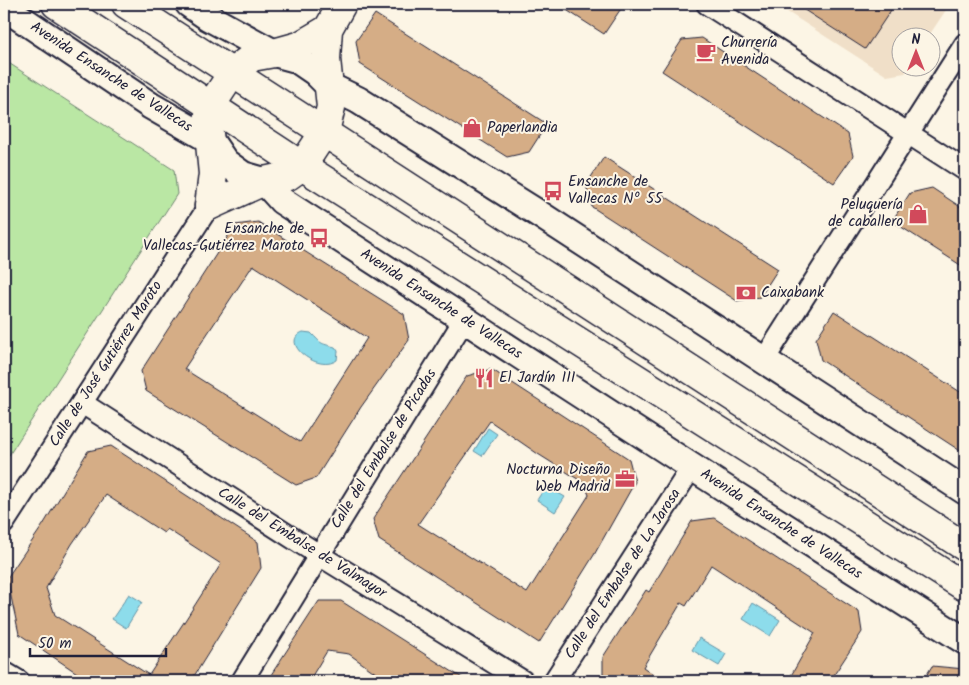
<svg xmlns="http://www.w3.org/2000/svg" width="969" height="685" font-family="Kalam,sans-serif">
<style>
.built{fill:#f0dfc8}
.green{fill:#bae7a4;stroke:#6e8470}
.water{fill:#8ddceb;stroke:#6292a5}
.building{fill:#d5ad86;stroke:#22223b;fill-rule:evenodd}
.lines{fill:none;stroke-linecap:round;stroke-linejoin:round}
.minor-casing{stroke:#22223b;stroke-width:24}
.tertiary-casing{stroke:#22223b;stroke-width:30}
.secondary-casing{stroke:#22223b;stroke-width:31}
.primary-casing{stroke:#22223b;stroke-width:31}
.minor{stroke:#fcf5e5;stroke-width:20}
.tertiary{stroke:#fcf5e5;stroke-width:26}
.secondary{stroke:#fcf5e5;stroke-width:28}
.primary{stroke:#fcf5e5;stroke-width:28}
.labels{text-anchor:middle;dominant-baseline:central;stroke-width:4;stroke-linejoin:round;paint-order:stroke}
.poi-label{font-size:15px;fill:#22223b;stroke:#fcf5e5;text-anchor:start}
.street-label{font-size:15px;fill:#22223b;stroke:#fcf5e5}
</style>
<rect width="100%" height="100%" fill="#fcf5e5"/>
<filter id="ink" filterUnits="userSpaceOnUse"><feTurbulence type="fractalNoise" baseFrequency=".02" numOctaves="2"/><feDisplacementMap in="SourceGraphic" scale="10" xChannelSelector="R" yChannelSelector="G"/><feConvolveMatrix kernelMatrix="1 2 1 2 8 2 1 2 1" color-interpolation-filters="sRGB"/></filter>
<g filter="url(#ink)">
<polygon class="built" points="775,4 950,4 928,37 902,38 902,68 909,68 905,73 887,76"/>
<polygon class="green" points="4,60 174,170 177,194 4,463"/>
<g class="water">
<path d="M303,332L311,333C322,344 319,343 335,347L338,351L337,360C318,374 278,342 303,332Z"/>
<polygon points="488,428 497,434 482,456 474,451"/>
<polygon points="546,486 565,497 555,512 537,500"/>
<polygon points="129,594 142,602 126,628 112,619"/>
<polygon points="753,603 780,620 770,636 743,619"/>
<polygon points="699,638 726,654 719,666 692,650"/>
</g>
<g class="building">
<polygon points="557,4 624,4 604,34"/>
<polygon points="795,4 895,4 865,49"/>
<polygon points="375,14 547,124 529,152 507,157 360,64 356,41"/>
<polygon points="702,38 848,134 853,156 834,183 662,71 682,40"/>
<polygon points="604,157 778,269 760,297 737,301 592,207 586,185"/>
<polygon points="932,188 965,210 965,268 892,221 910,193"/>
<path d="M258,222L404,314L409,340L361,407L316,478L296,485L146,391L141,371L235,225ZM253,265L367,338L300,442L184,369Z"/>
<polygon points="834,311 965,395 965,454 821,360 816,339"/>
<path d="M491,369L629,459L635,482L594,555L539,643L379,540L373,519L467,376ZM490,421L538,454L584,483L589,495L527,593L418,524Z"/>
<path d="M111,446L258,542L261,568L191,681H89L19,634L7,578L43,525L88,451ZM106,495L164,533L167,529L221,564L186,619L149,675L55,615L46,588L72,544Z"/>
<polygon points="714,518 859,612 862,632 830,681 788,681 815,633 711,565 686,606 681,603 643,667 663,681 603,681 603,657 646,590 649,592 692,521"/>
<polygon points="319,601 341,601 467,681 387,681 349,654 327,651 309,681 267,681"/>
<polygon points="932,666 965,669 965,681 923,681"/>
</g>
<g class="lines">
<defs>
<g id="minor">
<polyline points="707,4 965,170"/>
<polyline points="764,360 965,44"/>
<polyline points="82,403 319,555 523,681"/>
<polyline points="4,523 209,206"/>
<polyline points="4,672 19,681"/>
<polyline points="242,681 464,320"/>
<polyline points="554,681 692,467"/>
</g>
<g id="tertiary">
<polyline points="189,4 208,17 274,53 296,59 315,72 329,86 358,100 536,212 965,491"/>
<polyline points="4,7 151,106 210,140 225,162 243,175 264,181 282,201 729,491 965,641"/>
</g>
<g id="secondary">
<polyline points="209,206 264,181 288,176 302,166 325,131 331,107 326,59 328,29 342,4"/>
<polyline points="209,206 213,174 208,123 210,107 233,72 252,57 274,53 299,46 328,29"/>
</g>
<g id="primary">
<polyline points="56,4 302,166 965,587"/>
<polyline points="126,4 965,547"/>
</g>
</defs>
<use href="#minor" class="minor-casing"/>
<use href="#tertiary" class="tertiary-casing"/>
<use href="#secondary" class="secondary-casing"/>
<use href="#primary" class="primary-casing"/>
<use href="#minor" class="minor"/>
<use href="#tertiary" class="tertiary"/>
<use href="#secondary" class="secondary"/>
<use href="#primary" class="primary"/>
</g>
</g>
<defs>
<symbol id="cafe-bare" viewBox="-9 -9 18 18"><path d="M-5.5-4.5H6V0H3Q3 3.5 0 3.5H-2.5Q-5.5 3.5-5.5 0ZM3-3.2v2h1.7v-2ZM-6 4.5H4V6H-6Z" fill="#d1495b" stroke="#fcf5e5" stroke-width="2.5" paint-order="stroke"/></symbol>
<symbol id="shop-bare" viewBox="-9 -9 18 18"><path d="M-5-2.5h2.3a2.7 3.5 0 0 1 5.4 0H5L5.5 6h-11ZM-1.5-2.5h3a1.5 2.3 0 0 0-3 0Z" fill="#d1495b" stroke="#fcf5e5" stroke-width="2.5" paint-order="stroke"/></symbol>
<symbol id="bus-bare" viewBox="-9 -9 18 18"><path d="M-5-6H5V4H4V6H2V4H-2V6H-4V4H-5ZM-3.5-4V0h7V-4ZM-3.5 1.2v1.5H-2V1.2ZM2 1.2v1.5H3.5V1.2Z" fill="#d1495b" stroke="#fcf5e5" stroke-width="2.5" paint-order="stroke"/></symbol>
<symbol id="bank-bare" viewBox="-9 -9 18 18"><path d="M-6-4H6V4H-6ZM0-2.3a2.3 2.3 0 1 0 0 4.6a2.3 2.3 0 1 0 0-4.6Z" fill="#d1495b" stroke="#fcf5e5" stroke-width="2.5" paint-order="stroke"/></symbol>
<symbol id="restaurant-bare" viewBox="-9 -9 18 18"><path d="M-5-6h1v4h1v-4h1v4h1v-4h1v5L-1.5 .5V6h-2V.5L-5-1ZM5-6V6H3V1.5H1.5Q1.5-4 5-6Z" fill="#d1495b" stroke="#fcf5e5" stroke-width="2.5" paint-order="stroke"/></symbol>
<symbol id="office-bare" viewBox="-9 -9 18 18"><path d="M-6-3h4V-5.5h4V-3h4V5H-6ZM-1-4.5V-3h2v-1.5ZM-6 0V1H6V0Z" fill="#d1495b" stroke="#fcf5e5" stroke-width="2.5" paint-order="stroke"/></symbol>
</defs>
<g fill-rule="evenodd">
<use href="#cafe-bare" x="692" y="38" width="28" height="28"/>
<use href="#shop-bare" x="458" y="114" width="28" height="28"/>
<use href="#bus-bare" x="539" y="177" width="28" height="28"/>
<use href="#shop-bare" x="904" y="200" width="28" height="28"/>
<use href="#bus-bare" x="305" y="224" width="28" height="28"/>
<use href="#bank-bare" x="732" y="279" width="28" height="28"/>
<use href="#restaurant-bare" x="470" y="364" width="28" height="28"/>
<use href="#office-bare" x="611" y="465" width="28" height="28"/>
</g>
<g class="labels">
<g class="poi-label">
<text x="721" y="43">Churrería<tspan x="721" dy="17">Avenida</tspan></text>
<text x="487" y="128">Paperlandia</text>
<text x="568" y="182">Ensanche de<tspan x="568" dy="17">Vallecas Nº 55</tspan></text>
<text x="903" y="205" text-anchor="end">Peluquería<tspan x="903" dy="17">de caballero</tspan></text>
<text x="304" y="229" text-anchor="end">Ensanche de<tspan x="304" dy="17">Vallecas-Gutiérrez Maroto</tspan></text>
<text x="761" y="293">Caixabank</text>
<text x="499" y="378">El Jardín III</text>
<text x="610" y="470" text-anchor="end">Nocturna Diseño<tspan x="610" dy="17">Web Madrid</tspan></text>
</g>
<g class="street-label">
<text transform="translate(111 77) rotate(33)">Avenida Ensanche de Vallecas</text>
<text transform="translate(441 304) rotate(33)">Avenida Ensanche de Vallecas</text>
<text transform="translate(106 364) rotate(-57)">Calle de José Gutiérrez Maroto</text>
<text transform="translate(384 449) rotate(-58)">Calle del Embalse de Picadas</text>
<text transform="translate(781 524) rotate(33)">Avenida Ensanche de Vallecas</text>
<text transform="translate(302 543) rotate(32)">Calle del Embalse de Valmayor</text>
<text transform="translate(623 574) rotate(-57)">Calle del Embalse de La Jarosa</text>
</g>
</g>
<rect width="969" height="685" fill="none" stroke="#fcf5e5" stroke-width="20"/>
<rect x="10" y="10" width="949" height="665" fill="none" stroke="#22223b" stroke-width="2" filter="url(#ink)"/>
<g transform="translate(916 52)"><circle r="24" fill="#fcf5e5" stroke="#a5a1a1"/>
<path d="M0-4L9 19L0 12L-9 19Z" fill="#d1495b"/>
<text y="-8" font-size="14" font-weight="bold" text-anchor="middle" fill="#22223b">N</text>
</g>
<path d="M30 648v8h136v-8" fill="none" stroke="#22223b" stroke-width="2.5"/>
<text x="38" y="648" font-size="15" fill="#22223b" stroke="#fcf5e5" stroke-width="4" paint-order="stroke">50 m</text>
</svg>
